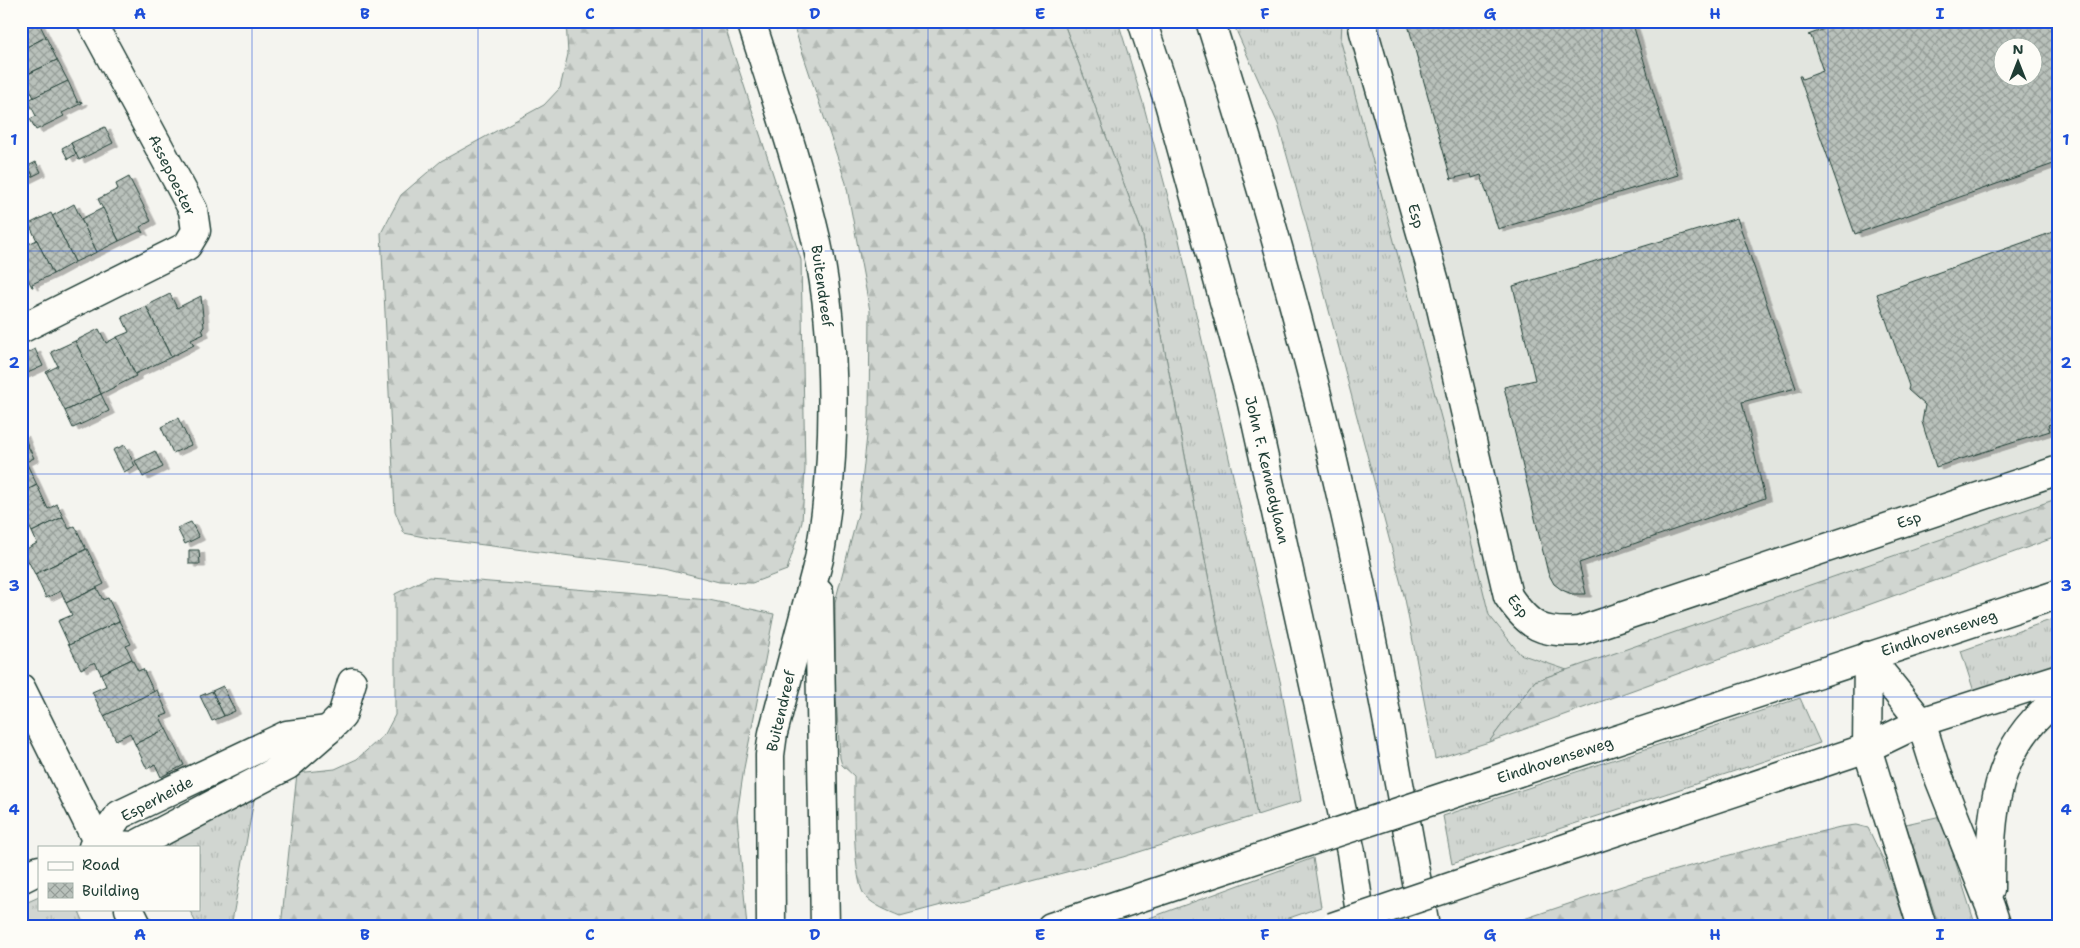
<svg xmlns="http://www.w3.org/2000/svg" width="2080" height="948" font-family="'Shantell Sans',sans-serif">
<style>
.built{fill:#e2e5df;fill-rule:evenodd}
.grass{fill:url(#grass-tufts);stroke:#788a82}
.forest{fill:url(#forest-firs);stroke:#788a82}
.building{fill:url(#building-cross-hatch);stroke:#1f3d34;fill-rule:evenodd;filter:url(#shadow)}
.lines{fill:none;stroke-linecap:round;stroke-linejoin:round}
.minor-casing{stroke:#1f3d34;stroke-width:31}
.tertiary-casing{stroke:#1f3d34;stroke-width:31}
.secondary-casing{stroke:#1f3d34;stroke-width:31}
.primary-casing{stroke:#1f3d34;stroke-width:31}
.trunk-casing{stroke:#1f3d34;stroke-width:31}
.minor{stroke:#fdfcf7;stroke-width:28}
.tertiary{stroke:#fdfcf7;stroke-width:28}
.secondary{stroke:#fdfcf7;stroke-width:28}
.primary{stroke:#fdfcf7;stroke-width:28}
.trunk{stroke:#fdfcf7;stroke-width:28}
.secondary-bridge-casing{stroke:#1f3d34;stroke-width:31;stroke-linecap:butt}
.secondary-bridge{stroke:#fdfcf7;stroke-width:28}
.grid{fill:none;stroke:#1d4ed8;stroke-width:1;stroke-opacity:0.55}
.labels{text-anchor:middle;dominant-baseline:central;stroke-width:5;stroke-linejoin:round;paint-order:stroke}
.street-label{font-size:15px;fill:#1f3d34;stroke:#fdfcf7}
.neatline{fill:none;stroke:#1d4ed8;stroke-width:2}
.grid-label{font-size:16px;text-anchor:middle;font-weight:bold;fill:#1d4ed8}
</style>
<defs>
<pattern id="grass-tufts" width="24" height="20" patternUnits="userSpaceOnUse" patternTransform="scale(1.25)"><rect width="24" height="20" fill="#d1d6d1"/><path d="M3 7l-1-3M5 7V3M7 7l1-3M15 17l-1-3M17 17v-4M19 17l1-3" fill="none" stroke="#b3b9b4"/></pattern>
<pattern id="forest-firs" width="22" height="20" patternUnits="userSpaceOnUse" patternTransform="scale(1.25)"><rect width="22" height="20" fill="#d1d6d1"/><path d="M5 1l3.5 6h-7zM16 11l3.5 6h-7z" fill="#b3b9b4"/></pattern>
<pattern id="building-cross-hatch" width="8" height="8" patternUnits="userSpaceOnUse" patternTransform="scale(1.25)"><rect width="8" height="8" fill="#b9c1bb"/><path d="M0 0l8 8M0 8l8-8" fill="none" stroke="#969e99"/></pattern>
<filter id="shadow"><feDropShadow dx="5.5" dy="3" stdDeviation="0" flood-color="#0004"/></filter>
</defs>
<rect width="100%" height="100%" fill="#f4f4ef"/>
<filter id="ink" filterUnits="userSpaceOnUse"><feTurbulence type="fractalNoise" baseFrequency=".02" numOctaves="2"/><feDisplacementMap in="SourceGraphic" scale="10" xChannelSelector="R" yChannelSelector="G"/><feConvolveMatrix kernelMatrix="1 2 1 2 8 2 1 2 1" color-interpolation-filters="sRGB"/></filter>
<g filter="url(#ink)">
<path class="built" d="M1286,21H2059V508L1503,707ZM2002,48H2032V78H2002Z"/>
<g class="grass">
<polygon points="1063,21 1118,21 1143,103 1177,231 1281,685 1301,801 1257,815 1241,728 1227,674 1142,232"/>
<polygon points="1232,21 1342,21 1341,42 1443,425 1489,615 1520,654 1567,670 1535,681 1489,742 1435,759 1405,599 1306,223 1278,124"/>
<polygon points="2059,617 2059,674 1977,701 1961,651"/>
<polygon points="1800,698 1820,743 1452,864 1443,816"/>
<polygon points="255,794 231,927 198,927 189,909 199,909 199,847 159,847"/>
<polygon points="1941,816 1976,927 1939,927 1906,824"/>
<polygon points="1313,858 1321,907 1263,927 1125,927"/>
<polygon points="39,897 39,909 78,909 86,927 21,927 21,905"/>
</g>
<g class="forest">
<polygon points="566,21 723,21 801,260 805,468 802,522 787,570 752,583 719,582 665,568 429,538 404,533 395,511 381,233 401,195 441,161 544,105 560,88 568,54"/>
<path d="M792,21H1063L1142,232L1227,674L1241,728L1257,815L1123,857L900,916C888,911 875,906 866,897C852,884 854,798 854,776L842,765L840,758L835,682V602L859,510L869,417L870,311L846,183Z"/>
<polygon points="2059,498 2059,536 1489,742 1535,681"/>
<polygon points="429,577 709,600 774,614 744,768 737,815 747,927 281,927 297,773 335,769 357,759 385,734 395,715 395,594"/>
<polygon points="1856,825 1868,828 1883,859 1907,927 1500,927 1643,879 1766,845 1840,827"/>
</g>
<g class="building">
<polygon points="24,21 38,21 46,37 21,50 21,23"/>
<polygon points="1407,21 1632,21 1678,175 1498,229 1481,175 1472,178 1471,174 1451,179"/>
<path d="M1846,21H2059V162L1855,234L1799,76H1801L1802,79L1823,71L1811,36L1808,35ZM2002,48H2032V78H2002Z"/>
<polygon points="46,37 57,60 21,77 21,50"/>
<polygon points="57,60 68,81 34,98 24,76"/>
<polygon points="68,81 78,103 81,101 82,103 62,113 64,116 36,130 30,119 36,116 28,100"/>
<polygon points="105,127 113,143 79,160 71,143"/>
<polygon points="71,143 76,154 68,159 62,148"/>
<polygon points="36,162 41,172 33,176 28,166"/>
<polygon points="28,166 33,176 23,181 21,169"/>
<polygon points="129,177 151,221 140,227 143,233 140,231 119,241 98,199 118,189 116,184"/>
<polygon points="74,204 97,252 75,262 52,216"/>
<polygon points="103,208 119,241 97,252 81,219"/>
<polygon points="51,213 75,262 53,274 29,224"/>
<polygon points="1737,218 1796,388 1742,402 1765,498 1579,563 1586,594 1572,594 1562,590 1554,584 1548,573 1504,387 1535,380 1513,286"/>
<polygon points="2059,230 2059,421 2048,425 2050,431 1936,467 1922,422 1925,405 1908,390 1909,386 1877,294"/>
<polygon points="37,240 53,274 32,284 33,287 32,287 21,266 21,241 24,246"/>
<polygon points="170,294 177,308 201,296 204,327 202,329 204,334 191,340 194,345 171,357 146,306"/>
<polygon points="146,306 171,357 135,374 117,337 129,332 122,317"/>
<polygon points="99,329 106,343 117,337 136,376 101,394 75,341"/>
<polygon points="75,341 101,394 65,411 46,372 58,366 51,352"/>
<polygon points="35,349 43,366 21,376 21,356"/>
<polygon points="101,394 109,411 73,428 65,411"/>
<polygon points="178,418 191,445 173,453 161,427"/>
<polygon points="23,433 28,446 21,449 21,434"/>
<polygon points="125,445 135,466 124,472 113,450"/>
<polygon points="28,446 34,458 26,462 37,485 21,493 21,449"/>
<polygon points="155,451 163,467 143,477 135,461"/>
<polygon points="37,485 48,509 57,504 63,517 32,532 26,520 21,523 21,493"/>
<polygon points="63,517 69,529 75,526 86,549 35,574 23,551 37,543 32,532"/>
<polygon points="191,522 199,537 185,544 177,528"/>
<polygon points="87,549 104,584 66,603 61,591 46,598 35,574"/>
<polygon points="189,550 199,550 200,564 189,564"/>
<polygon points="97,588 103,600 108,598 119,621 69,645 58,621 72,615 66,603"/>
<polygon points="119,621 131,644 126,646 132,659 101,674 95,662 81,669 69,645"/>
<polygon points="132,659 138,671 143,669 154,692 104,716 92,692 106,686 101,674"/>
<polygon points="223,686 235,711 224,716 212,691"/>
<polygon points="157,690 168,714 160,717 166,729 135,744 130,733 116,740 104,716"/>
<polygon points="212,691 224,716 212,721 200,696"/>
<polygon points="166,729 184,765 161,777 155,764 147,769 135,744"/>
</g>
<g class="lines">
<defs>
<g id="minor">
<path d="M751,21C774,93 799,165 816,239C838,339 837,459 819,559L773,733L770,755L771,927"/>
<path d="M1362,21L1364,32L1435,282L1508,596C1529,627 1542,634 1579,631L2059,470"/>
<polyline points="21,329 187,246 196,231 193,210 91,21"/>
<polyline points="819,593 825,927"/>
<polyline points="328,730 342,716 352,682"/>
<polyline points="93,847 99,844 134,846 288,765 328,730 287,735 119,815 99,844"/>
<polyline points="21,879 39,870"/>
</g>
<g id="tertiary">
<polyline points="21,688 100,847"/>
<polyline points="129,909 138,927"/>
</g>
<g id="secondary">
<polyline points="1519,772 2059,594"/>
<polyline points="1536,858 1867,748 1921,722 2059,678"/>
<polyline points="1051,927 1232,867"/>
</g>
<g id="primary">
<polyline points="1868,656 1921,722 1937,773 1990,906 1997,927"/>
<path d="M1990,889C1990,817 1993,745 2059,699"/>
</g>
<g id="trunk">
<polyline points="1142,21 1169,103 1251,399 1351,852 1362,927"/>
<path d="M1210,21C1262,183 1308,347 1345,513C1376,650 1400,789 1425,927"/>
<polyline points="1868,656 1867,748 1922,927"/>
</g>
</defs>
<use href="#minor" class="minor-casing"/>
<use href="#tertiary" class="tertiary-casing"/>
<use href="#secondary" class="secondary-casing"/>
<use href="#primary" class="primary-casing"/>
<use href="#trunk" class="trunk-casing"/>
<use href="#minor" class="minor"/>
<use href="#tertiary" class="tertiary"/>
<use href="#secondary" class="secondary"/>
<use href="#primary" class="primary"/>
<use href="#trunk" class="trunk"/>
<defs>
<g id="secondary-bridge">
<polyline points="1232,867 1519,772"/>
<polyline points="1332,927 1536,858"/>
</g>
</defs>
<use href="#secondary-bridge" class="secondary-bridge-casing"/>
<use href="#secondary-bridge" class="secondary-bridge"/>
</g>
</g>
<path class="grid" d="M252,21V927M478,21V927M702,21V927M928,21V927M1152,21V927M1378,21V927M1602,21V927M1828,21V927M21,251H2059M21,474H2059M21,697H2059"/>
<g class="labels">
<g class="street-label">
<text transform="translate(172 175) rotate(64)">Assepoester</text>
<text transform="translate(1416 216) rotate(74)">Esp</text>
<text transform="translate(822 286) rotate(82)">Buitendreef</text>
<text transform="translate(1267 470) rotate(77)">John F. Kennedylaan</text>
<text transform="translate(1909 520) rotate(-19)">Esp</text>
<text transform="translate(1518 606) rotate(53)">Esp</text>
<text transform="translate(1939 633) rotate(-18)">Eindhovenseweg</text>
<text transform="translate(781 711) rotate(-77)">Buitendreef</text>
<text transform="translate(1555 760) rotate(-18)">Eindhovenseweg</text>
<text transform="translate(157 799) rotate(-28)">Esperheide</text>
</g>
</g>
<rect width="2080" height="948" fill="none" stroke="#fdfcf7" stroke-width="55"/>
<rect x="38" y="846" width="162" height="65" fill="#fdfcf7" stroke="#a4b0a9"/>
<rect x="48" y="862" width="25" height="8" fill="#fdfcf7" stroke="#a4b0a9"/>
<text x="82" y="870" font-size="15" fill="#1f3d34">Road</text>
<rect x="48" y="883" width="25" height="15" fill="url(#building-cross-hatch)" stroke="#a4b0a9"/>
<text x="82" y="896" font-size="15" fill="#1f3d34">Building</text>
<g transform="translate(2018 62)"><circle r="24" fill="#fdfcf7" stroke="#a4b0a9"/>
<path d="M0-4L9 19L0 12L-9 19Z" fill="#1f3d34"/>
<text y="-8" font-size="14" font-weight="bold" text-anchor="middle" fill="#1f3d34">N</text>
</g>
<rect x="28" y="28" width="2024" height="892" class="neatline"/>
<g class="grid-label">
<text x="140" y="19">A</text>
<text x="365" y="19">B</text>
<text x="590" y="19">C</text>
<text x="815" y="19">D</text>
<text x="1040" y="19">E</text>
<text x="1265" y="19">F</text>
<text x="1490" y="19">G</text>
<text x="1715" y="19">H</text>
<text x="1940" y="19">I</text>
<text x="14" y="145">1</text>
<text x="2066" y="145">1</text>
<text x="14" y="368">2</text>
<text x="2066" y="368">2</text>
<text x="14" y="591">3</text>
<text x="2066" y="591">3</text>
<text x="14" y="815">4</text>
<text x="2066" y="815">4</text>
<text x="140" y="940">A</text>
<text x="365" y="940">B</text>
<text x="590" y="940">C</text>
<text x="815" y="940">D</text>
<text x="1040" y="940">E</text>
<text x="1265" y="940">F</text>
<text x="1490" y="940">G</text>
<text x="1715" y="940">H</text>
<text x="1940" y="940">I</text>
</g>
</svg>
